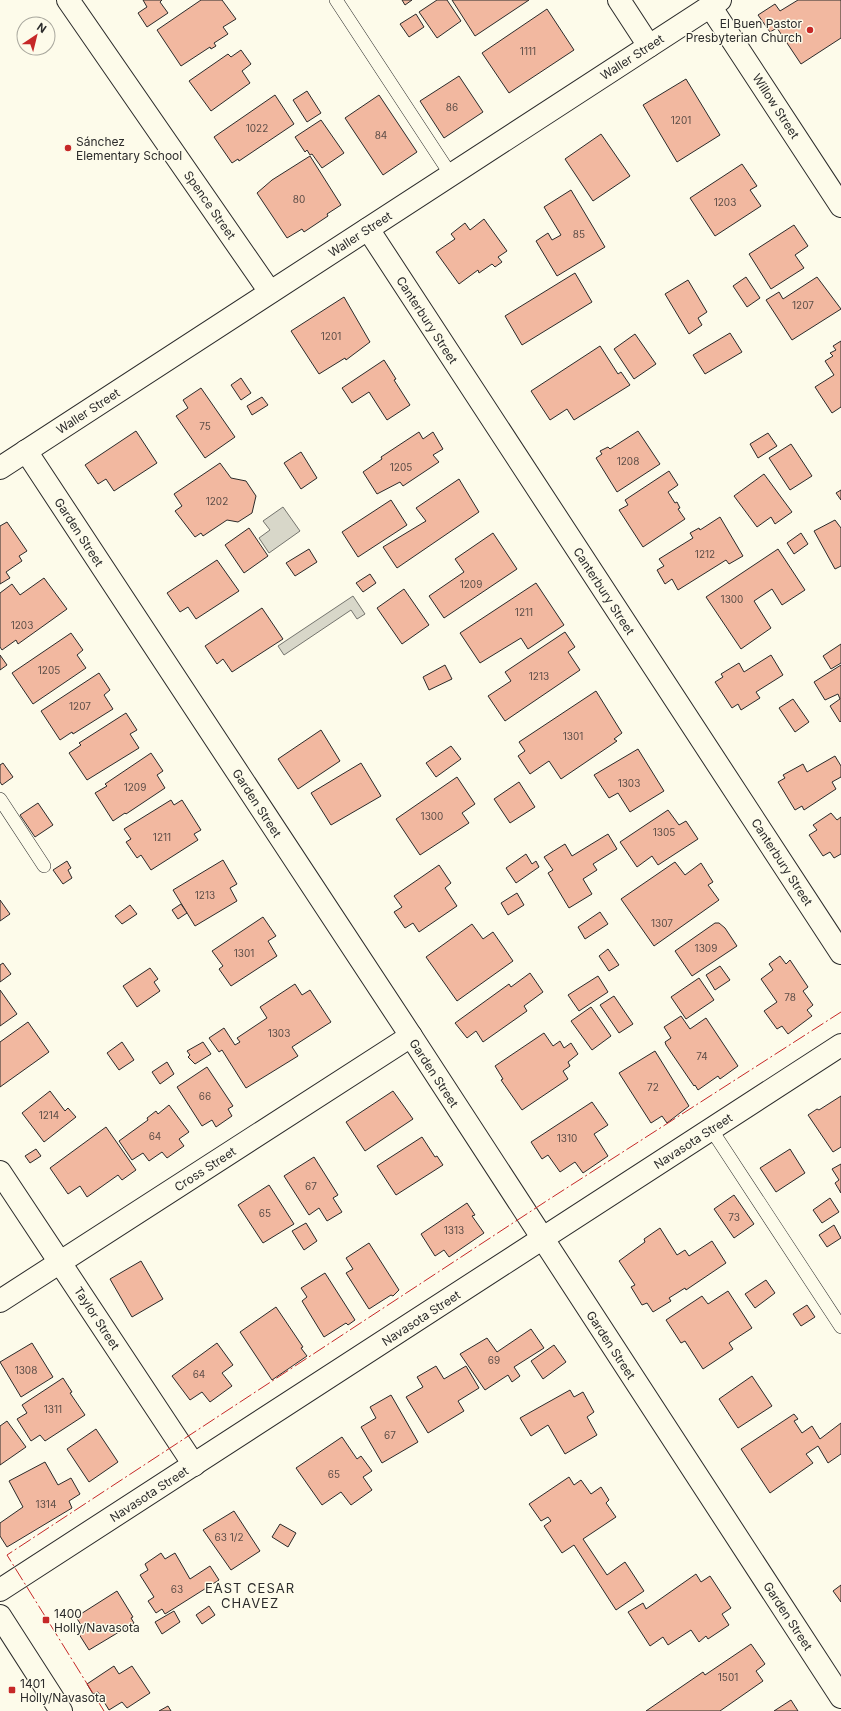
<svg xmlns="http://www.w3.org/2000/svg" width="841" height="1711" font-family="Inter,sans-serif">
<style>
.water{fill:#d8d7c9;stroke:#74746e}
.building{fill:#f2b8a0;stroke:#2b2b2b}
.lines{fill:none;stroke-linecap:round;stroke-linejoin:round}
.service-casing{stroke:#2b2b2b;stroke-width:14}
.minor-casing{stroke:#2b2b2b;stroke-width:24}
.tertiary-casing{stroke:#2b2b2b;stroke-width:24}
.service{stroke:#fdfbea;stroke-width:13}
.minor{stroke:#fdfbea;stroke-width:22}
.tertiary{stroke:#fdfbea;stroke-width:22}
.power{stroke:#c62828;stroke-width:1;stroke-dasharray:14 3 2 3;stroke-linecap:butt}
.poi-dot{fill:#c62828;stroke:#fdfbea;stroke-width:1.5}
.labels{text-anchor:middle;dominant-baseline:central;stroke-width:3;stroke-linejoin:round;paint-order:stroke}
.number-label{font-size:10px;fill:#5d4e48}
.poi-label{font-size:12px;fill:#2b2b2b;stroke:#fdfbea;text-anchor:start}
.street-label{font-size:12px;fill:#2b2b2b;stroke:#fdfbea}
.neighbourhood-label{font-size:13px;letter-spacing:1px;fill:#2b2b2b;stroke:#fdfbea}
</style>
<rect width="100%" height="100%" fill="#fdfbea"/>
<g class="water">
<polygon points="283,507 300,531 269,553 259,538 270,530 263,521"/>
<polygon points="353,596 365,614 357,619 351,610 284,655 278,646"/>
</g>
<g class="building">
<polygon points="143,0 162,0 160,2 168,13 147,27 138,13 147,7"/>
<polygon points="201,0 222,0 236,19 223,27 228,34 214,43 216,46 211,49 210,47 181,66 157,30"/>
<polygon points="402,0 412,0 405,5"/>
<polygon points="437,0 447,0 461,21 437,38 419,12"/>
<polygon points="452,0 529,0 475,36"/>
<polygon points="798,0 841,0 841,38 801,64 777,28 770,32 758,15 775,4 780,11"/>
<polygon points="547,9 574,50 509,93 482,53"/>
<polygon points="416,14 424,27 409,37 400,24"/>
<polygon points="241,50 251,64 242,71 250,83 211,111 189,81 228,54 231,57"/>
<polygon points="459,76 483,112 444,138 420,101"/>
<polygon points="686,79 720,135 677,162 643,105"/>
<polygon points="307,91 321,113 307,122 293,100"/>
<polygon points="275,95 294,124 239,161 238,159 232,163 214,137"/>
<polygon points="379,95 417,152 383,175 345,118"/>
<polygon points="321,120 344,153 322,168 312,154 310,155 307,150 305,152 295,137"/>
<polygon points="601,134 630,176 593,201 565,159"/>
<polygon points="310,156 341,205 327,214 328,216 304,232 302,229 287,238 257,193 272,180"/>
<polygon points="742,164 757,186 750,190 761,206 715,236 690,198"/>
<polygon points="571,190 605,247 557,276 536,241 548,233 552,240 561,235 544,207"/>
<polygon points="484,219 507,251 498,257 502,262 495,267 492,264 479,273 478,270 459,284 436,252 455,239 451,234 465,223 470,230"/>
<polygon points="794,225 808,246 795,255 804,268 771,289 749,254"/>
<polygon points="575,273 592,302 522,345 505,316"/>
<polygon points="746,277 760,298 747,307 733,286"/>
<polygon points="817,277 841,309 792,340 766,300 779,292 783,299"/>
<polygon points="688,280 707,312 698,318 702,325 689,334 665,294"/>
<polygon points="344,297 370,342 346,360 345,358 319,374 291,331"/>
<polygon points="730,333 742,352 705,374 693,355"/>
<polygon points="635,334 656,364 634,379 614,349"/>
<polygon points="841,341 841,407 832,413 815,387 834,375 825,361 833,356 830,353 836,350 833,346"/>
<polygon points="600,346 618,374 621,372 630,385 574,420 567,409 550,420 531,391"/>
<polygon points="384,360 396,379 394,380 410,405 387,420 369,392 352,403 342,388"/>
<polygon points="241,378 251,393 241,400 231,385"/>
<polygon points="201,388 235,437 205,458 176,416 188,408 183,400"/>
<polygon points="262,397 268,405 252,415 247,406"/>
<polygon points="136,431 157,463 114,491 106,479 98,484 85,465"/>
<polygon points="638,431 660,464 617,492 596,458 602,454 600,451 608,447 610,449"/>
<polygon points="419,432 423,439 433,432 443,449 433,455 439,462 403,486 400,482 377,494 363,472 382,459 381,457"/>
<polygon points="768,433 777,446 758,458 750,444"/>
<polygon points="791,444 812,476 790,490 769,458"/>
<polygon points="301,452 317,478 301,489 284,463"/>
<polygon points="220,463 231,478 246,481 256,496 252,513 238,522 227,520 203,536 201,533 195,537 175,511 182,506 174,494"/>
<polygon points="669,471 678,485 668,492 675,503 677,502 680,508 678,509 685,519 643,547 619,510 628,505 625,500"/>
<polygon points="764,474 792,512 775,524 771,517 757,527 734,496"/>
<polygon points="459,479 479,512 397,568 383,547 426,521 416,508"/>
<polygon points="841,490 841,500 836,493"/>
<polygon points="391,500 407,525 358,557 342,532"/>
<polygon points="720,517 743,556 729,564 726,560 678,590 672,579 665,584 657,570 664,566 659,559 693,538 690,533 699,528 700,530"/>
<polygon points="835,520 841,528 841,566 835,569 814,531"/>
<polygon points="7,522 27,551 19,556 22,561 6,572 10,578 0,584 0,526"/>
<polygon points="249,528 268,556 244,573 225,545"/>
<polygon points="493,533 517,569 444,618 429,596 464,572 455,559"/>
<polygon points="801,533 808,544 794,554 787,543"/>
<polygon points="309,549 317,562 295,576 286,563"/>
<polygon points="778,549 805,590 782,605 772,589 754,601 771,628 741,649 706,597"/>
<polygon points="217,560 239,591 196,619 188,607 180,612 167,593"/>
<polygon points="370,574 376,583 363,592 356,583"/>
<polygon points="44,578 67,609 18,644 16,640 2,650 0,647 0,593 12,584 20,595"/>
<polygon points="536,583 564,625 528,649 521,638 480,663 460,633"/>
<polygon points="404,589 429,625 402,644 377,608"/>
<polygon points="262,608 283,639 232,672 223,659 217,664 205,646"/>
<polygon points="565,632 575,647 568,652 580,670 505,721 488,696 511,681 505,672"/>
<polygon points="71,633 83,650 77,655 86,668 33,704 12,673"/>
<polygon points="841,644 841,663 831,669 823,656"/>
<polygon points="0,655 7,665 0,670"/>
<polygon points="771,655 783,675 756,692 760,698 741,710 738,704 732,708 715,682 723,677 721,674 739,663 744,672"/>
<polygon points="445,665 452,679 429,690 423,677"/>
<polygon points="841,665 841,721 840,722 830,706 840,699 838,694 825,700 814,682"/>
<polygon points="99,673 110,690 104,695 113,709 73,734 72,732 60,740 41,711"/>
<polygon points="596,691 622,733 614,739 617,741 561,779 549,761 530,774 518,756 525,751 519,742"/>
<polygon points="793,699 809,722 795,732 779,708"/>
<polygon points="126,713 137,730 130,734 139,748 87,780 69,753 81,745 79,743"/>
<polygon points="321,730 340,761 298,789 278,759"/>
<polygon points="451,746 461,759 436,777 426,763"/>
<polygon points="638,749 664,791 630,812 618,793 609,798 594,775"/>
<polygon points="151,753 163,771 157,775 165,788 126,814 125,813 113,821 95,793 107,786 105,784"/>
<polygon points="835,756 841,766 841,777 832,782 836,789 804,810 802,806 795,810 778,782 785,778 783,775 803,764 807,772"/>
<polygon points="3,763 13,777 2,785 0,782 0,765"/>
<polygon points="361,763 381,796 331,825 311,793"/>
<polygon points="457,777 475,804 462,813 469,823 420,855 396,819"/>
<polygon points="519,782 535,807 510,823 494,799"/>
<polygon points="171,800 174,805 182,800 201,830 194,834 198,840 151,870 141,855 137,858 126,842 131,839 124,829"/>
<polygon points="38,803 53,825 35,837 20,815"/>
<polygon points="668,810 679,825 686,821 698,839 658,865 652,856 637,867 620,842"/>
<polygon points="831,813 837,820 841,817 841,854 834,858 830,852 823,856 809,835 817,830 813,825"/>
<polygon points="608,834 617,849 593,864 597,870 583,879 592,894 569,908 548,873 553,870 544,857 565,844 572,856"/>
<polygon points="526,854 532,864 536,861 539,867 516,883 506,868"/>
<polygon points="223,860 237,884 230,888 237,901 195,926 173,890"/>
<polygon points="67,861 71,868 68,870 72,878 63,884 53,870"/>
<polygon points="675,862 685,875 701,863 713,882 708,885 719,900 654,946 621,899"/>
<polygon points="439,865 451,883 445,888 457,906 419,932 413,923 405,928 394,912 402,907 394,896"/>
<polygon points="517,893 524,905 508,915 501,903"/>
<polygon points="0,900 10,914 0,921"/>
<polygon points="181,904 187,913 178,919 172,910"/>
<polygon points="130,905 137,914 122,924 115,916"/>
<polygon points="600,912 608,924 585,939 578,927"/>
<polygon points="263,917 276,936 268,941 277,956 231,986 219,969 223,966 212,951"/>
<polygon points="715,923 719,923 725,928 737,946 692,976 675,951"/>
<polygon points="472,924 483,939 493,932 513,961 457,1001 426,957"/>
<polygon points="608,949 619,965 609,971 599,956"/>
<polygon points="780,956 786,964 790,960 808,987 803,991 813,1005 807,1010 812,1016 788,1034 782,1026 777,1029 764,1011 777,1002 761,979 773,970 769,964"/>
<polygon points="3,963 11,974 0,982 0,965"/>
<polygon points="720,966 730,980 715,990 706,975"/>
<polygon points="150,968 158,979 154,982 160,991 137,1007 123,986"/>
<polygon points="530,973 543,992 524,1006 527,1011 483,1042 476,1031 467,1038 455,1023 509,984 511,987"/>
<polygon points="598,976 608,992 579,1011 568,995"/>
<polygon points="699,978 714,1000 686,1019 671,997"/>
<polygon points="295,984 302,995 310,990 331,1022 292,1047 298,1056 246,1088 222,1050 219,1052 209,1038 224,1028 235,1045 240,1042 237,1038 267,1018 260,1007"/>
<polygon points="0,990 17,1014 0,1026"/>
<polygon points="614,996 633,1024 619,1033 600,1005"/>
<polygon points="591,1007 611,1036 592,1050 571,1021"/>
<polygon points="681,1016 690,1029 706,1018 738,1066 720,1079 718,1076 698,1090 695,1085 694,1086 666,1045 665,1042 671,1038 664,1027"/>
<polygon points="28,1022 49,1052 0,1087 0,1042"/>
<polygon points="544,1033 553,1046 560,1041 564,1048 571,1043 578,1054 568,1062 570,1066 563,1071 568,1079 522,1110 501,1080 503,1079 495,1066"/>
<polygon points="122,1042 134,1060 119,1070 107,1053"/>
<polygon points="203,1042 211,1054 195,1064 188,1057 190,1055 187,1051"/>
<polygon points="655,1051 689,1106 667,1123 662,1116 651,1123 619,1073"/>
<polygon points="167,1062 174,1074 160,1084 152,1072"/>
<polygon points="207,1067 233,1106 228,1109 232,1116 216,1127 212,1120 202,1126 177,1087"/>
<polygon points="50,1091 65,1111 68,1108 76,1117 44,1142 22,1113"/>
<polygon points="393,1091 413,1119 365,1151 346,1122"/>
<polygon points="841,1096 841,1147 833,1152 808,1115 817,1109 819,1110"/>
<polygon points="592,1102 608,1125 594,1134 608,1156 583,1173 575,1162 560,1172 548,1155 542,1159 531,1142"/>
<polygon points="169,1105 189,1132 179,1139 184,1146 167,1158 162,1152 149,1161 143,1153 132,1160 119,1141 148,1120 147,1118 156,1111 158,1114"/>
<polygon points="106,1127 136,1170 122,1180 118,1175 87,1197 80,1186 68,1194 50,1168"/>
<polygon points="422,1137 435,1157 437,1156 443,1165 396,1195 377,1166"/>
<polygon points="36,1149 41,1156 30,1163 25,1156"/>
<polygon points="790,1149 805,1173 776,1192 760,1168"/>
<polygon points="314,1157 338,1195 333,1198 342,1212 327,1221 319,1208 309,1215 284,1176"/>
<polygon points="841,1164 841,1193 835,1183 839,1180 832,1169"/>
<polygon points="269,1185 294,1224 263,1243 238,1205"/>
<polygon points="734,1195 754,1224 734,1238 714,1209"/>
<polygon points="830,1198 839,1212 822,1223 813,1210"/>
<polygon points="467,1203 475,1215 472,1216 484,1233 449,1257 444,1250 435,1256 421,1234"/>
<polygon points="306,1223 317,1241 304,1250 292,1231"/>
<polygon points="834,1225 841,1238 827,1247 819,1235"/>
<polygon points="660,1228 677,1255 685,1250 689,1256 712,1241 726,1263 686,1290 685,1288 669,1298 671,1301 653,1312 647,1303 642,1305 631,1287 635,1285 619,1261 645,1242 644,1239"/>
<polygon points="369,1243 399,1290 393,1296 391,1295 369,1309 346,1273 353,1269 346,1258"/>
<polygon points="141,1261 163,1299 132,1317 110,1279"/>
<polygon points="325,1273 355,1320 348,1325 346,1323 324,1337 302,1301 307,1297 301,1288"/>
<polygon points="766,1280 775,1293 755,1308 745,1294"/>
<polygon points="728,1291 752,1328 729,1343 733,1349 703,1369 685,1341 681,1343 666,1320 702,1296 708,1304"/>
<polygon points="807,1305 815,1317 801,1326 793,1314"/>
<polygon points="276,1307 303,1347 301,1348 307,1356 272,1380 240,1332"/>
<polygon points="531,1329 544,1348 514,1367 520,1376 512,1382 508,1375 485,1390 460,1354 487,1338 497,1352"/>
<polygon points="32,1343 53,1377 21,1397 0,1362"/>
<polygon points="217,1343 233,1365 222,1373 232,1386 210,1402 202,1392 190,1400 172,1376"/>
<polygon points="554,1345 566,1362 543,1379 531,1361"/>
<polygon points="436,1366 444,1379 466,1366 479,1388 458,1401 464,1411 428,1433 406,1397 423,1387 417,1377"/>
<polygon points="752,1376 772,1406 738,1428 719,1399"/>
<polygon points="63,1378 72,1392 70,1393 85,1415 45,1441 40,1435 31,1441 17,1419 27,1413 22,1405"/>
<polygon points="570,1390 574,1397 583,1392 594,1412 587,1417 597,1435 565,1454 548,1425 531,1436 520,1418"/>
<polygon points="391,1395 418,1442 382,1463 361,1427 376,1418 370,1407"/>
<polygon points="794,1414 798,1419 794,1421 802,1433 812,1426 820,1439 841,1423 841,1454 828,1463 818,1446 806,1454 813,1463 770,1493 741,1449"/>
<polygon points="7,1421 26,1447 0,1465 0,1426"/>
<polygon points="96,1429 118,1462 89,1482 67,1449"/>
<polygon points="342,1437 357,1459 361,1456 372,1471 363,1477 372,1490 351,1505 341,1492 322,1505 296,1468"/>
<polygon points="45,1462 58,1485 71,1478 80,1494 69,1501 72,1508 7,1547 0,1536 0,1523 23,1507 9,1481"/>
<polygon points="569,1477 574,1485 581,1480 591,1494 601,1487 609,1500 606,1503 616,1517 583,1539 607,1575 625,1562 644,1591 616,1610 574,1545 562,1553 544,1526 551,1521 548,1517 541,1521 529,1504"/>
<polygon points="234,1511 260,1551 231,1570 203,1530"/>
<polygon points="280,1524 296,1533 288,1547 272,1537"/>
<polygon points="161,1553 165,1559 175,1553 190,1579 210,1566 219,1580 165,1614 162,1609 156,1613 148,1601 154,1597 140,1575 148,1570 145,1564"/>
<polygon points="696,1574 701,1582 710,1576 731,1608 722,1614 729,1625 708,1639 706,1636 699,1642 691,1630 668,1645 663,1637 650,1646 628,1612 643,1603 646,1609"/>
<polygon points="841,1585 841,1602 833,1591"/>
<polygon points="117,1591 133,1617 131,1618 134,1623 89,1650 77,1631 83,1628 76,1617"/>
<polygon points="209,1606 215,1615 202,1624 196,1615"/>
<polygon points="174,1611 180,1622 162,1634 155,1622"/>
<polygon points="751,1644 765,1664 756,1671 763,1681 720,1711 646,1711 703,1672 705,1675"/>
<polygon points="114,1666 119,1674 132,1666 150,1693 127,1708 122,1702 109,1710 98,1692 93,1694 87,1684"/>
<polygon points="791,1700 798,1711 774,1711"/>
<polygon points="168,1706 171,1711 159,1711"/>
</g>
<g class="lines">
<defs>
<g id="service">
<polyline points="336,0 451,175"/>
<polyline points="0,799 44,866"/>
<polyline points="711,1129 841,1327"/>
</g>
<g id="minor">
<polyline points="68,0 270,292"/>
<polyline points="619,0 649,46"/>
<polyline points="710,6 841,206"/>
<polyline points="368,229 841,953"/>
<polyline points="26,451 411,1036 841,1697"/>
<polyline points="0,1172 194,1465"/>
<polyline points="0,1301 411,1036"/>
<polyline points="0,1590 841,1045"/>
</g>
<g id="tertiary">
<polyline points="0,468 720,0"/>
<polyline points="0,1616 61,1711"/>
</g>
</defs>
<use href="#service" class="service-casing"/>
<use href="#minor" class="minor-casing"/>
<use href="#tertiary" class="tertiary-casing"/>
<use href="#service" class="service"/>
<use href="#minor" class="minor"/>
<use href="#tertiary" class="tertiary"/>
<polyline class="power" points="104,1711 7,1555 548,1200 841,1012"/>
</g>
<g class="poi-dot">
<circle cx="810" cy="30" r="4"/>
<circle cx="68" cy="148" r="4"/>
<rect x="42" y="1616" width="8" height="8" rx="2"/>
<rect x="8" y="1686" width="8" height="8" rx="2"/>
</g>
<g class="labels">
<g class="number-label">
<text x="528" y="51">1111</text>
<text x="452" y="107">86</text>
<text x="681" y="120">1201</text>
<text x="257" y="128">1022</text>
<text x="381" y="135">84</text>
<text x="299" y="199">80</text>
<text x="725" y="202">1203</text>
<text x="579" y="234">85</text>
<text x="803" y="305">1207</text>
<text x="331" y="336">1201</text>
<text x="205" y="426">75</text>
<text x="628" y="461">1208</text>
<text x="401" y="467">1205</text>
<text x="217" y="501">1202</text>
<text x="705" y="554">1212</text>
<text x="471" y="584">1209</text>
<text x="732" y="599">1300</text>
<text x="524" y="612">1211</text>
<text x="22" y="625">1203</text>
<text x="49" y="670">1205</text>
<text x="539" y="676">1213</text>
<text x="80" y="706">1207</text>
<text x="573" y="736">1301</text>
<text x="629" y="783">1303</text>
<text x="135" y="787">1209</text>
<text x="432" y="816">1300</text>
<text x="664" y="832">1305</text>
<text x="162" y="837">1211</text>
<text x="205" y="895">1213</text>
<text x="662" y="923">1307</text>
<text x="706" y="948">1309</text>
<text x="244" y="953">1301</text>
<text x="790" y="997">78</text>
<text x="279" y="1033">1303</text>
<text x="702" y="1056">74</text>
<text x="653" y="1087">72</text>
<text x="205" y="1096">66</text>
<text x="49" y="1115">1214</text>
<text x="155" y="1136">64</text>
<text x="567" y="1138">1310</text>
<text x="311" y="1186">67</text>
<text x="265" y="1213">65</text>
<text x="734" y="1217">73</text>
<text x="454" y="1230">1313</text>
<text x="494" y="1360">69</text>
<text x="26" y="1370">1308</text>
<text x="199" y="1374">64</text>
<text x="53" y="1409">1311</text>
<text x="390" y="1435">67</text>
<text x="334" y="1474">65</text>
<text x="46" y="1504">1314</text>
<text x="229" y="1537">63 1/2</text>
<text x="177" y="1589">63</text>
<text x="728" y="1677">1501</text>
</g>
<g class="poi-label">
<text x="802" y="23" text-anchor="end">El Buen Pastor<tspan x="802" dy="14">Presbyterian Church</tspan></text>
<text x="76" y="141">Sánchez<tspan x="76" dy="14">Elementary School</tspan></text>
<text x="54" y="1613">1400<tspan x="54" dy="14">Holly/Navasota</tspan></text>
<text x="20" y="1683">1401<tspan x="20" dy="14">Holly/Navasota</tspan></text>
</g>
<g class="street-label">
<text transform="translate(632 57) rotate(-33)">Waller Street</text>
<text transform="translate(776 106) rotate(57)">Willow Street</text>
<text transform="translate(210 205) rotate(55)">Spence Street</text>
<text transform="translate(360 234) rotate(-33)">Waller Street</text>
<text transform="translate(427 320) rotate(57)">Canterbury Street</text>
<text transform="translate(88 411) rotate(-33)">Waller Street</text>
<text transform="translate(79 532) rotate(57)">Garden Street</text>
<text transform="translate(604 591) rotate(57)">Canterbury Street</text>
<text transform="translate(257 803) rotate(57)">Garden Street</text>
<text transform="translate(782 862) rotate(57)">Canterbury Street</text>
<text transform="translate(434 1073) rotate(57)">Garden Street</text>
<text transform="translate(693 1141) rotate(-33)">Navasota Street</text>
<text transform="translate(205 1169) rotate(-33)">Cross Street</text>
<text transform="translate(97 1318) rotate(57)">Taylor Street</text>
<text transform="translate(421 1318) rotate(-33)">Navasota Street</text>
<text transform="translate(611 1345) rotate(57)">Garden Street</text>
<text transform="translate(149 1494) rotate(-33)">Navasota Street</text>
<text transform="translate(788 1616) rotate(57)">Garden Street</text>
</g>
<g class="neighbourhood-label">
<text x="250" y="1588">EAST CESAR<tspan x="250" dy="15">CHAVEZ</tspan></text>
</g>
</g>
<g transform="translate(36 36) rotate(35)"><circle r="19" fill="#fdfbea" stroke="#a9a89e"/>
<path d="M0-3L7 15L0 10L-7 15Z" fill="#c62828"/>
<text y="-6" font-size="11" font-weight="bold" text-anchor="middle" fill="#2b2b2b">N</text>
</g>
</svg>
